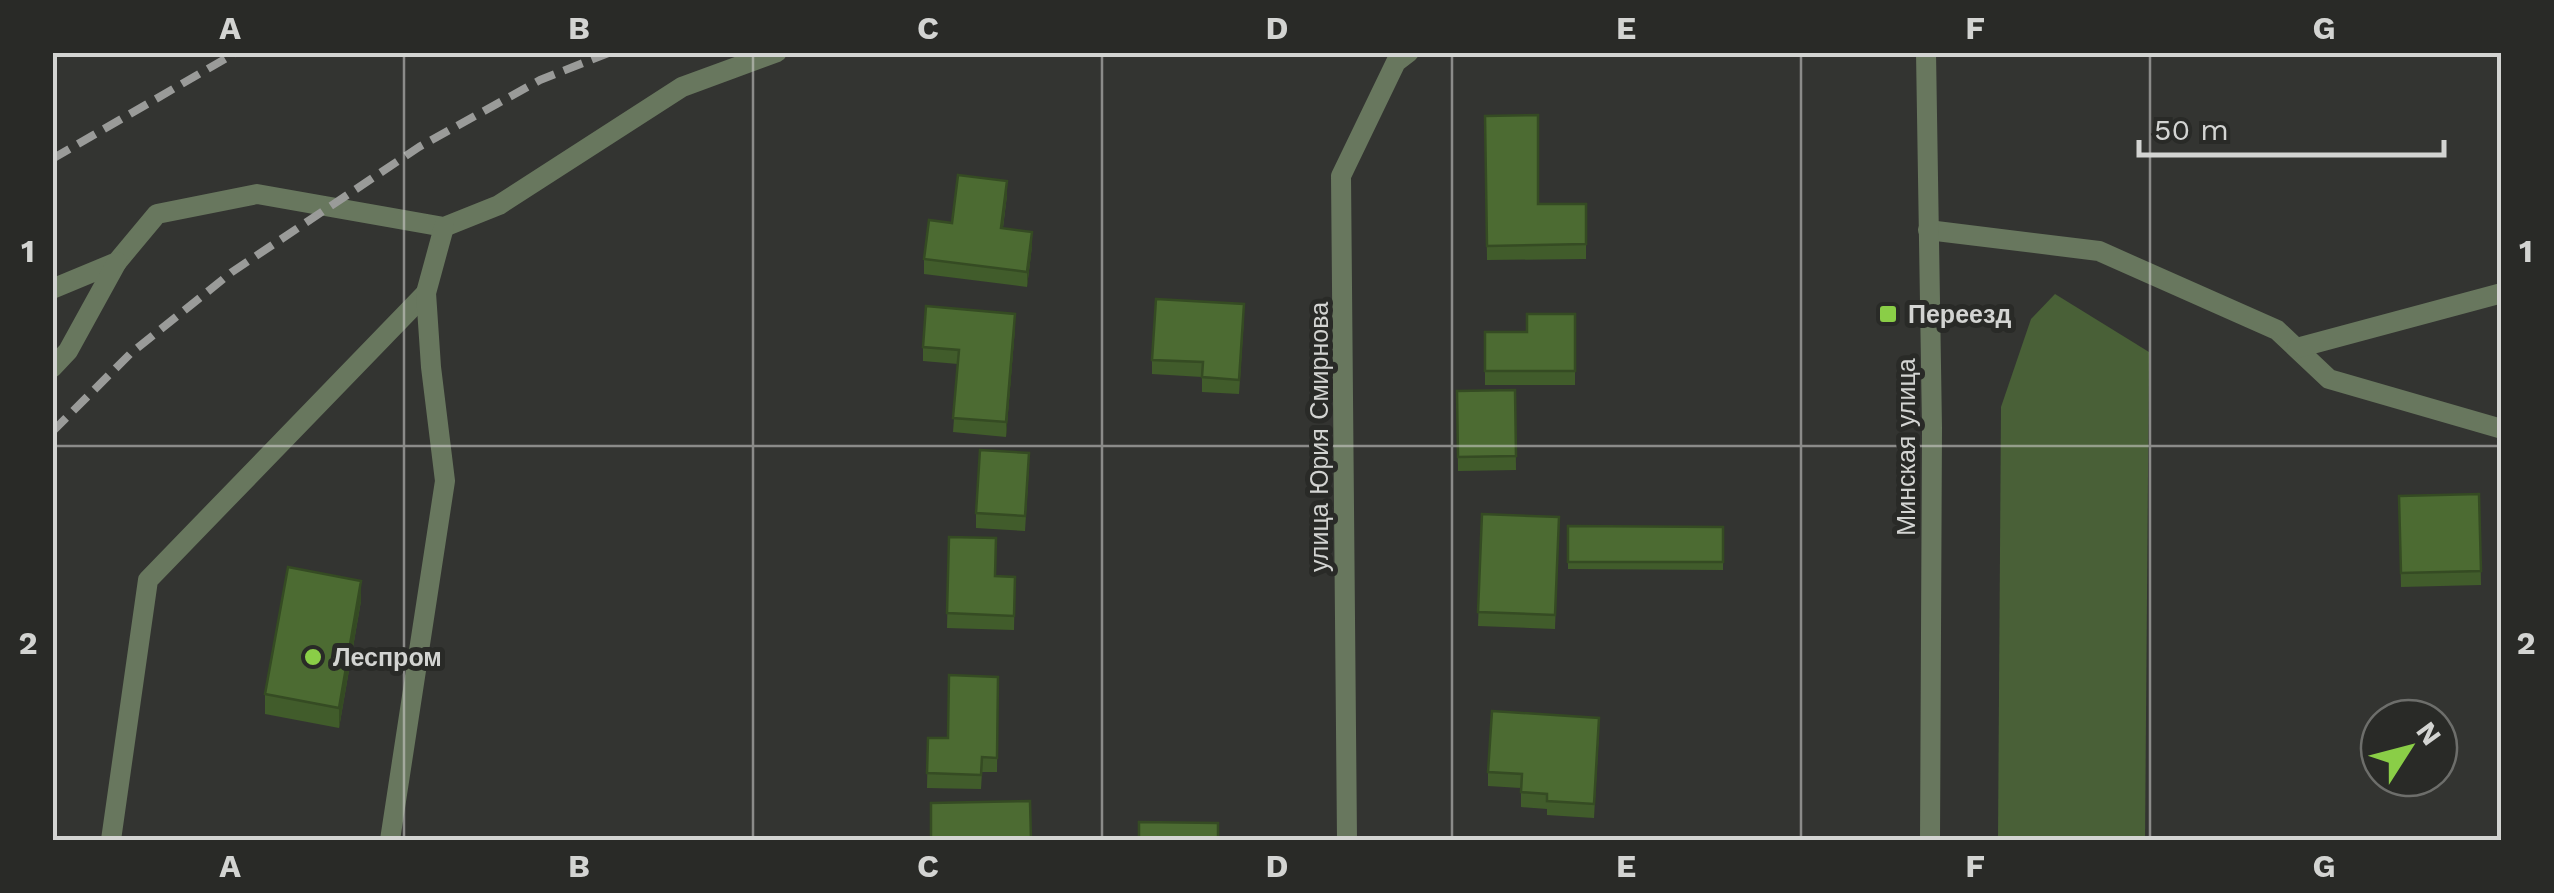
<svg xmlns="http://www.w3.org/2000/svg" width="2554" height="893" font-family="'Work Sans',sans-serif">
<style>
.green{fill:#496037}
.lines{fill:none;stroke-linecap:round;stroke-linejoin:round}
.lane{stroke:#68775e;stroke-width:20}
.street{stroke:#68775e;stroke-width:20}
.rail{stroke:#9a9b99;stroke-width:8;stroke-dasharray:20 10;stroke-linecap:butt}
.wall{fill:#415c2b}
.shaded-wall{fill:#354b23}
.building{fill:#4c6b32;stroke:#354b23;stroke-width:2.5}
.grid{fill:none;stroke:#d3d4d2;stroke-width:2.5;stroke-opacity:0.55}
.poi-dot{fill:#8ace47;stroke:#292a27;stroke-width:4}
.labels{text-anchor:middle;dominant-baseline:central;stroke-width:10;stroke-linejoin:round;paint-order:stroke}
.poi-label{font-size:25px;font-weight:bold;fill:#d3d4d2;stroke:#292a27;text-anchor:start}
.street-label{font-size:25px;fill:#d3d4d2;stroke:#292a27}
.neatline{fill:none;stroke:#d3d4d2;stroke-width:4}
.grid-label{font-size:32px;text-anchor:middle;font-weight:bold;fill:#d3d4d2}
</style>
<rect width="100%" height="100%" fill="#333431"/>
<polygon class="green" points="2055,294 2149,352 2145,840 1998,840 2001,407 2031,319"/>
<g class="lines">
<g class="lane">
<polyline points="1928,230 2099,251 2277,330 2329,379 2502,429"/>
<polyline points="52,289 117,262 157,214 257,194 444,227 499,205 682,87 777,52"/>
<polyline points="2297,348 2502,293"/>
<polyline points="52,368 68,351 117,262"/>
<polyline points="111,840 148,580 426,293"/>
<polyline points="390,840 445,481 431,367 426,293 444,227"/>
</g>
<g class="street">
<polyline points="1926,52 1932,428 1930,840"/>
<polyline points="1347,840 1341,176 1396,62 1409,52"/>
</g>
<g class="rail">
<polyline points="52,159 237,52"/>
<polyline points="52,432 131,353 232,272 419,147 540,80 611,52"/>
</g>
</g>
<g class="wall">
<polygon points="1485,116 1538,204 1586,204 1586,259 1487,260"/>
<polygon points="1007,195 1003,228 1032,246 1027,287 924,274 924,259 952,223"/>
<polygon points="1575,314 1575,385 1485,385 1485,332 1527,332"/>
<polygon points="1244,318 1239,394 1202,392 1202,377 1152,374 1152,360"/>
<polygon points="1015,328 1006,437 953,432 958,364 923,361 923,347"/>
<polygon points="1515,390 1516,470 1458,471 1457,391"/>
<polygon points="1029,467 1025,531 976,528 976,513"/>
<polygon points="2479,494 2481,585 2401,587 2399,496"/>
<polygon points="1482,514 1559,517 1555,629 1478,626"/>
<polygon points="1568,526 1723,527 1723,570 1568,569"/>
<polygon points="949,537 995,576 1015,577 1014,630 947,628"/>
<polygon points="361,601 339,728 265,714 265,694"/>
<polygon points="998,677 997,772 982,772 981,789 927,788 928,738 948,738"/>
<polygon points="1599,732 1594,818 1547,815 1547,809 1521,807 1521,788 1488,786 1488,772"/>
</g>
<g class="shaded-wall">
<polygon points="1007,181 1007,195 1001,242 1001,228"/>
<polygon points="1032,232 1032,246 1027,287 1027,272"/>
<polygon points="1015,314 1015,328 1006,437 1006,422"/>
<polygon points="361,581 361,601 339,728 339,708"/>
<polygon points="55,714 55,734 52,760 52,740"/>
</g>
<g class="building">
<polygon points="1538,115 1538,204 1586,204 1586,244 1487,246 1485,116"/>
<polygon points="958,175 1007,181 1001,228 1032,232 1027,272 924,259 929,220 952,223"/>
<polygon points="1156,299 1244,304 1239,380 1202,377 1203,362 1152,360"/>
<polygon points="926,306 1015,314 1006,422 953,418 959,350 923,347"/>
<polygon points="1527,314 1575,314 1575,371 1485,371 1485,332 1527,332"/>
<polygon points="1515,390 1516,456 1458,457 1457,391"/>
<polygon points="980,450 1029,453 1025,516 976,513"/>
<polygon points="2479,494 2481,571 2401,573 2399,496"/>
<polygon points="1482,514 1559,517 1555,615 1478,612"/>
<polygon points="1568,526 1723,527 1723,562 1568,562"/>
<polygon points="949,537 996,538 995,576 1015,577 1014,616 947,613"/>
<polygon points="288,567 361,581 339,708 265,694"/>
<polygon points="949,675 998,677 997,758 982,757 981,775 927,773 928,738 948,738"/>
<polygon points="1492,711 1599,718 1594,804 1547,801 1547,794 1521,792 1522,774 1488,772"/>
<polygon points="52,714 55,714 52,740"/>
<polygon points="1030,801 1031,840 931,840 931,803"/>
<polygon points="1139,822 1218,823 1218,840 1139,840"/>
</g>
<path class="grid" d="M404,52V840M753,52V840M1102,52V840M1452,52V840M1801,52V840M2150,52V840M52,446H2502"/>
<g class="poi-dot">
<rect x="1878" y="304" width="20" height="20" rx="5"/>
<circle cx="313" cy="657" r="10"/>
</g>
<g class="labels">
<g class="poi-label">
<text x="1908" y="314">Переезд</text>
<text x="333" y="657">Леспром</text>
</g>
<g class="street-label">
<text transform="translate(1319 437) rotate(-90)">улица Юрия Смирнова</text>
<text transform="translate(1906 447) rotate(-90)">Минская улица</text>
</g>
</g>
<rect width="2554" height="893" fill="none" stroke="#292a27" stroke-width="110"/>
<g transform="translate(2409 748) rotate(54)"><circle r="48" fill="#292a27" stroke="#6d6e6b" stroke-width="2.5"/>
<path d="M0-8L18 38L0 25L-18 38Z" fill="#8ace47"/>
<text y="-15" font-size="28" font-weight="bold" text-anchor="middle" fill="#d3d4d2">N</text>
</g>
<path d="M2139 140v15h305v-15" fill="none" stroke="#d3d4d2" stroke-width="5"/>
<text x="2154" y="140" font-size="30" fill="#d3d4d2" stroke="#292a27" stroke-width="8" paint-order="stroke">50 m</text>
<rect x="55" y="55" width="2444" height="783" class="neatline"/>
<g class="grid-label">
<text x="230" y="39">A</text>
<text x="579" y="39">B</text>
<text x="928" y="39">C</text>
<text x="1277" y="39">D</text>
<text x="1626" y="39">E</text>
<text x="1975" y="39">F</text>
<text x="2324" y="39">G</text>
<text x="28" y="262">1</text>
<text x="2526" y="262">1</text>
<text x="28" y="654">2</text>
<text x="2526" y="654">2</text>
<text x="230" y="877">A</text>
<text x="579" y="877">B</text>
<text x="928" y="877">C</text>
<text x="1277" y="877">D</text>
<text x="1626" y="877">E</text>
<text x="1975" y="877">F</text>
<text x="2324" y="877">G</text>
</g>
</svg>
